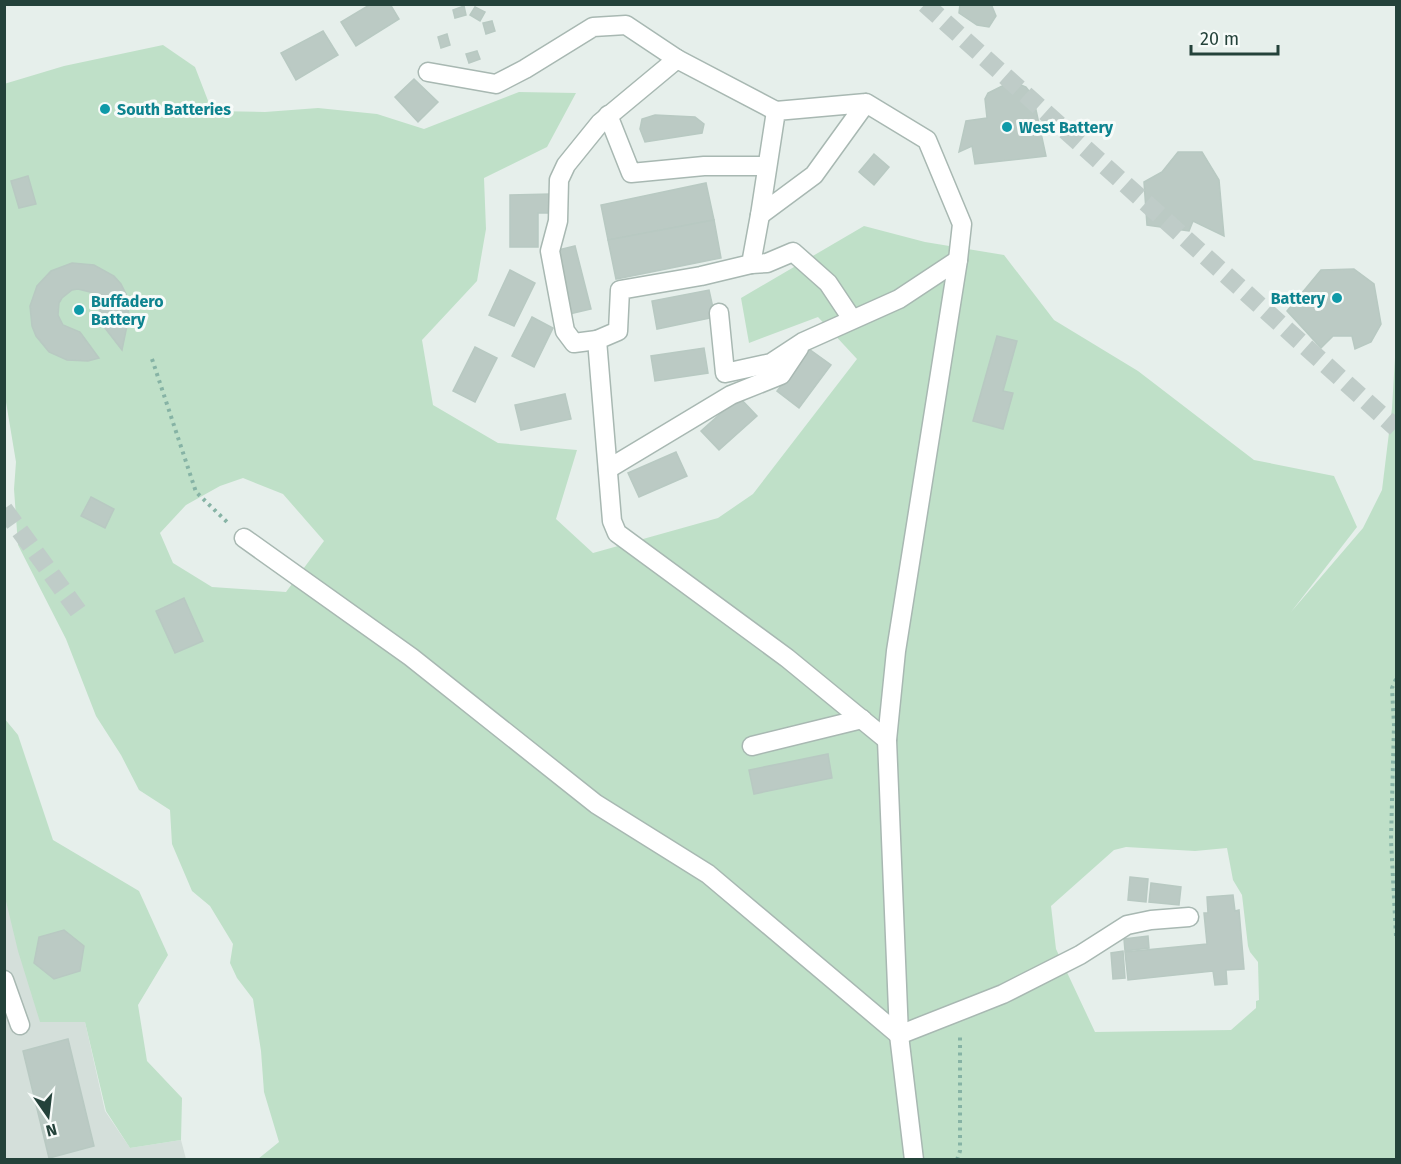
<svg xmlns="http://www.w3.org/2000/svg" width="1401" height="1164" font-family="'Fira Sans',sans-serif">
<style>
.built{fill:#d4dfda}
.green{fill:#bfe0c8;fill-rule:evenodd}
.building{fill:#bbcac4;stroke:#b8c9c2;stroke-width:1.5}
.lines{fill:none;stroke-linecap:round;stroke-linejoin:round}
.minor-tunnel{stroke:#bfccc8;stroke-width:18;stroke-dasharray:18 9;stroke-linecap:butt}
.major-tunnel{stroke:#bfccc8;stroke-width:18;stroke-dasharray:18 9;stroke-linecap:butt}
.minor-casing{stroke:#a8b8b2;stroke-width:21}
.path{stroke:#86b3a5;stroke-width:4;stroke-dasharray:3 4.5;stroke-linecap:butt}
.minor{stroke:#fff;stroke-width:18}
.culture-dot{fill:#0f9aa8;stroke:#f7fbf9;stroke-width:2}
.labels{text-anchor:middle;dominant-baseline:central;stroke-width:6;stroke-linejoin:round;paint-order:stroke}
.culture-label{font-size:16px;font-weight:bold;fill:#0d838f;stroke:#f7fbf9;text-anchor:start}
</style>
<rect width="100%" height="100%" fill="#e6efeb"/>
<polygon class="built" points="4,891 85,1022 105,1111 130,1148 181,1140 186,1159 5,1159"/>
<g class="green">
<path d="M163,45L195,67L212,111L265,112L318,108L377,114L424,129L519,92L576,93L547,147L484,178L486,229L477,281L422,340L433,405L498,443L577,450L556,519L593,553L718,518L753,494L857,359L818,317L749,343L741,298L864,226L925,242L1004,255L1054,320L1138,371L1254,460L1334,476L1357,527L1291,612L1363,528L1382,490L1392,408L1396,341V1159H258L279,1142L264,1092L261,1051L253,999L237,978L230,963L233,944L210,906L192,891L172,844L170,810L139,790L121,755L96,716L66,639L18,545L14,489L16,462L4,390V84L64,66ZM243,478L283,494L324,541L286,592L212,587L173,563L160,533L186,505L220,486ZM1126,847L1195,851L1227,848L1233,880L1242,895L1248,946L1250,952L1258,962L1259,1000L1256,1001V1008L1231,1030L1095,1032L1056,949L1051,906L1114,850Z"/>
<polygon points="4,718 18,735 53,840 139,891 168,955 138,1005 147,1061 182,1098 181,1140 130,1148 106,1111 85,1022 40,1022 18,951 5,897"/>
</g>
<g class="building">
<polygon points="371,4 390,4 399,19 356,46 341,22"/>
<polygon points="960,4 991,4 996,16 989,27 977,25 959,13"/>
<polygon points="464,6 466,15 455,18 453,10"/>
<polygon points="475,7 485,12 480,21 470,15"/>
<polygon points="492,21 495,31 486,34 483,23"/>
<polygon points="323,31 338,55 296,80 281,53"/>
<polygon points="447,34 450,45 441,48 438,37"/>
<polygon points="477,51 480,59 469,63 466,54"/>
<polygon points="414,79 438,102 418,122 395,97"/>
<polygon points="1012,81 1026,87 1033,96 1046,156 975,164 972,146 959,152 966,121 987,118 985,99 988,93"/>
<polygon points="655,115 695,117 704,124 702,133 645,142 640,129 642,119"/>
<polygon points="1178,152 1202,152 1219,180 1224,236 1193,221 1189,231 1147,225 1144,182 1162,172"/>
<polygon points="874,154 889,167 874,185 859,172"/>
<polygon points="28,176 36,204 19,208 11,181"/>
<polygon points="706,183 714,220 608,240 601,205"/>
<polygon points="551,194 552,213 538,213 538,247 510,247 510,195"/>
<polygon points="714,220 721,258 616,279 608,240"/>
<polygon points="575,246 591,309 569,314 554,251"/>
<polygon points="72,263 94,265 114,276 121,284 126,294 129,316 122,350 98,319 100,307 95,296 90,292 78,289 72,290 62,298 59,303 58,315 63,325 80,332 99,358 88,361 67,360 49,352 36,336 32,326 30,306 37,286 51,271"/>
<polygon points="1354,269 1374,284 1381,324 1371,342 1355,349 1352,336 1333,336 1321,348 1287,311 1321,270"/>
<polygon points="510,270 535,283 514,326 489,315"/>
<polygon points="709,290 715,317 657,329 652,301"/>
<polygon points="532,317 553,328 534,367 512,356"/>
<polygon points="997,336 1017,341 1003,391 1013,393 1003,429 973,421"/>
<polygon points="475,347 497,358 475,402 453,391"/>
<polygon points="704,348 708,373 655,381 651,356"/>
<polygon points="809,349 831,365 799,408 777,391"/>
<polygon points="565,394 571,419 521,430 515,405"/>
<polygon points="739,397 757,416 719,450 701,431"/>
<polygon points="676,452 687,476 639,497 628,473"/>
<polygon points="91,497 114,509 105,528 81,516"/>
<polygon points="184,598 203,641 175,653 156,611"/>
<polygon points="828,754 832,778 754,794 749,770"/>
<polygon points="1130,877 1148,879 1146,902 1128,900"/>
<polygon points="1151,883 1181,887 1179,905 1149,902"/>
<polygon points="1233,895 1235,911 1239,910 1244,969 1226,970 1227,984 1215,985 1213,971 1128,980 1125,952 1207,944 1204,913 1208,913 1207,897"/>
<polygon points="64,930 84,946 80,971 54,979 34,963 39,937"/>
<polygon points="1148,936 1149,948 1125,951 1124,939"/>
<polygon points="1123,951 1125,978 1113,979 1111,953"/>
<polygon points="68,1039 94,1146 49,1158 23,1051"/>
</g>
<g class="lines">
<polyline class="minor-tunnel" points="4,509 81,615"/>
<polyline class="major-tunnel" points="925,4 1396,428"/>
<defs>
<g id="minor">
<polyline points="428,72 496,84 525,69 593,27 626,25 677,59"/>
<polyline points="866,103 814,175 760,215 776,111 866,103 927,140 962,224 958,260 896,651 887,740 899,1035 914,1160"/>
<polyline points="608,115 631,173 704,166 767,166"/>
<polyline points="760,215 751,264 701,276 620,290 618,331 597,340 612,521 617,533 787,658 887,740"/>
<polyline points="751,264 767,263 793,252 828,283 852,319"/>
<polyline points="719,313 725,373 771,363 803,342 899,299 958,260"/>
<polyline points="597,340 574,343 565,331 550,251 558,221 559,180 566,165 600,123 677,59 776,111"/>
<polyline points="608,469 731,395 781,375 799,348"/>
<polyline points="244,538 411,657 596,804 708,874 899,1035 1003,994 1080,955 1127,925 1151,920 1189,917"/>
<polyline points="752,746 862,719"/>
<polyline points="4,980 20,1025"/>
</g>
</defs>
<use href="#minor" class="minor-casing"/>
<g class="path">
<polyline points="152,359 196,492 228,523"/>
<polyline points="1396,679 1392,688 1394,725 1391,840 1396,936"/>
<polyline points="957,1160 960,1151 960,1035"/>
</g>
<use href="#minor" class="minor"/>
</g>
<g class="culture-dot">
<circle cx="105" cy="109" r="6"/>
<circle cx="1007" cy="127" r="6"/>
<circle cx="1337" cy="298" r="6"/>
<circle cx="79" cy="310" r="6"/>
</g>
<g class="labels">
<g class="culture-label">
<text x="117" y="109">South Batteries</text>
<text x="1019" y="127">West Battery</text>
<text x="1325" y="298" text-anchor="end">Battery</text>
<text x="91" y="301">Buffadero<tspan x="91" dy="18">Battery</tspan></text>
</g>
</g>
<rect width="1401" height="1164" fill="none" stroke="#24423a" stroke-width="12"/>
<g transform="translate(48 1116) rotate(166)" stroke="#f7fbf9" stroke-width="4.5" paint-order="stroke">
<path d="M0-4.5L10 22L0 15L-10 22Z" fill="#24423a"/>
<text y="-9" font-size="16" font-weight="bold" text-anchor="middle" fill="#24423a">N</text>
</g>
<path d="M1191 45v9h87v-9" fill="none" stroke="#24423a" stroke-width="3"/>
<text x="1200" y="45" font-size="18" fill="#24423a" stroke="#f7fbf9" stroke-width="4.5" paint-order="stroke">20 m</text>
</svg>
